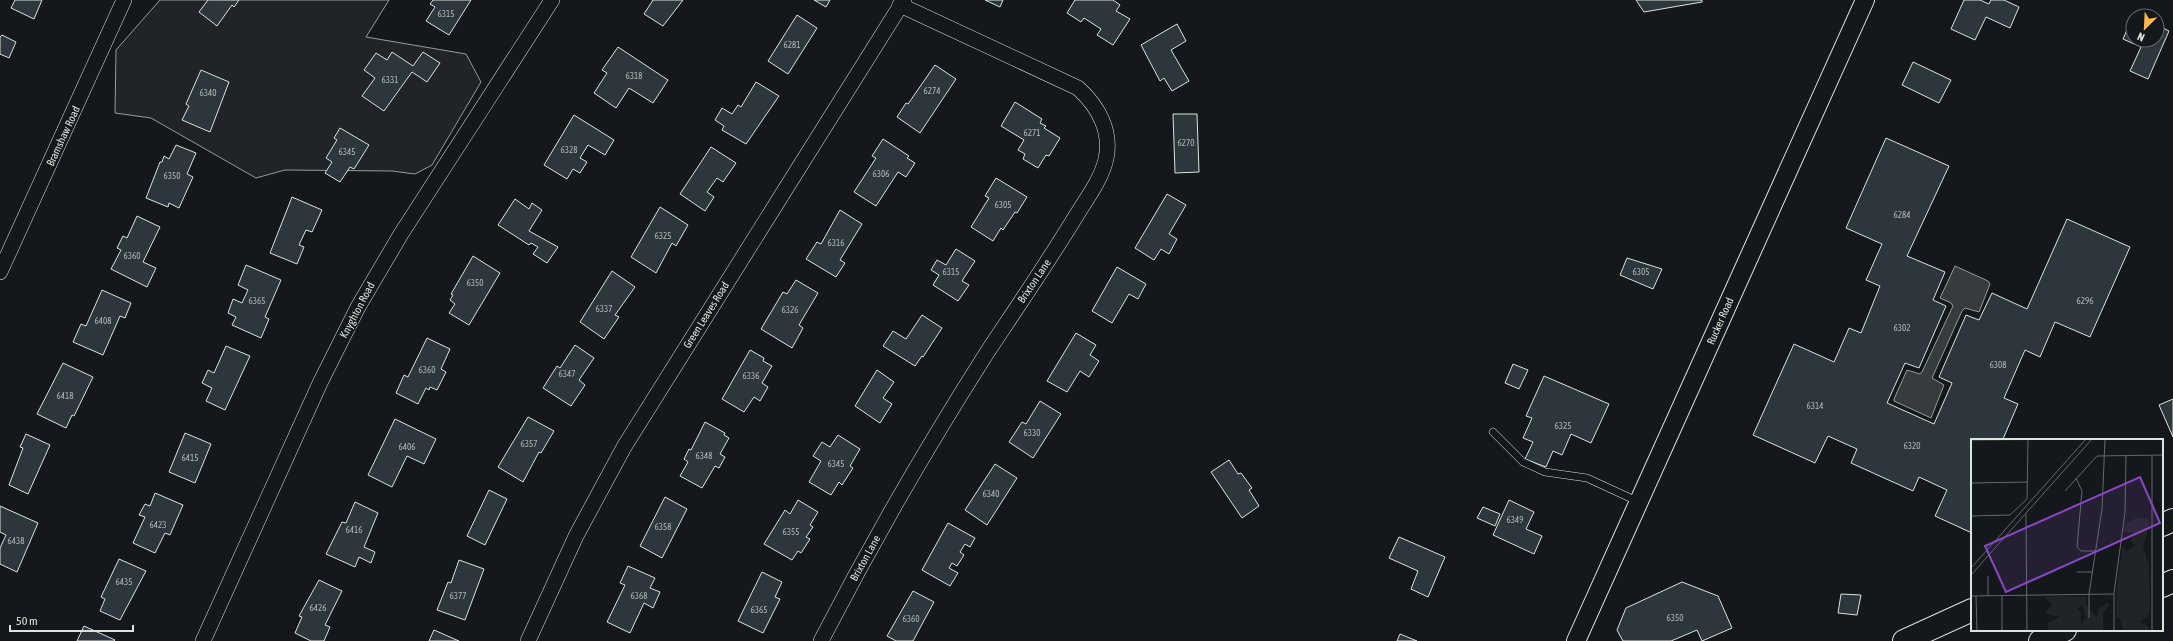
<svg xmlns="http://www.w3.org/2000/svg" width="2173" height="641" font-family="'Asap Condensed',sans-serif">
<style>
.green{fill:#202428;stroke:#939e99}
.water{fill:#363b3e;stroke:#939e99}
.building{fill:#2c363c;stroke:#d8e6dc}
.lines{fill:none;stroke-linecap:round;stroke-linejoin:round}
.service-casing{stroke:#d8e6dc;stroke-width:8}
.minor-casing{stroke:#d8e6dc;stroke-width:16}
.tertiary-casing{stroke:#d8e6dc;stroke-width:20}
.primary-casing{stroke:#d8e6dc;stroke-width:24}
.service{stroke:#14181c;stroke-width:7}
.minor{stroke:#14181c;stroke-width:15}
.tertiary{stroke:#14181c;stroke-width:18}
.primary{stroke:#14181c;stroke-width:22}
.labels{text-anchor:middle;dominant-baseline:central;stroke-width:3;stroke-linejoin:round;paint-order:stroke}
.number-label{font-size:9px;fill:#adbab4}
.street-label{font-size:11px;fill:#d8e6dc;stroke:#14181c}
.inset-road{fill:none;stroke:#626a69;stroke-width:1}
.view{fill:#8948c3;fill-opacity:0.15;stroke:#8948c3;stroke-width:2}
.inset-edge{fill:none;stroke:#d8e6dc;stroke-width:2}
</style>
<rect width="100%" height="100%" fill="#14181c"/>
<polygon class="green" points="160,0 389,0 366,37 466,54 481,82 432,165 415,174 392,171 285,170 256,178 151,118 115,113 116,50"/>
<polygon class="water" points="1955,266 1988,281 1990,284 1979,312 1965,308 1962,311 1932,378 1944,385 1931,418 1894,401 1894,399 1907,370 1920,374 1922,372 1953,306 1951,303 1940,298"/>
<g class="building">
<polygon points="15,0 42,0 34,19 11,8"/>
<polygon points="208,0 239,0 234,7 232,5 217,26 199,12"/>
<polygon points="433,0 471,0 449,35 426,21 435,7 430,4"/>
<polygon points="653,0 652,0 683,0 663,26 644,14"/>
<polygon points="814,0 830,0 826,7"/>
<polygon points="985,0 1003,0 1000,7"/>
<polygon points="1075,0 1113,0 1120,5 1116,11 1130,19 1113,45 1097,35 1101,29 1084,18 1081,22 1067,13"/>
<polygon points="1636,0 1702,0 1702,2 1644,12"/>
<polygon points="1964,0 1980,0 1989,4 1991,0 2004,0 2019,7 2010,28 1986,17 1975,40 1951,29"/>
<polygon points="797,15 817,28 788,74 768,61"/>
<polygon points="2133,16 2133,40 2157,40 2157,25 2169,31 2148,79 2130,71 2141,47 2123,39"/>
<polygon points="1177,24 1186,41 1171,50 1189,81 1172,91 1164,78 1160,81 1141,45"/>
<polygon points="2,35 16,42 9,58 0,54 0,37"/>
<polygon points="618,47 668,80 653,103 629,88 616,108 594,93 607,73 602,70"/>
<polygon points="392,52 413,66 423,52 440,63 427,82 412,72 384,111 362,96 375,78 364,70 376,53 387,60"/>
<polygon points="1913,62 1951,80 1939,103 1902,85"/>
<polygon points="935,65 956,79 920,133 897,117 906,103 908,104"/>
<polygon points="201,70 229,82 210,132 182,120 189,106 186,104"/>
<polygon points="756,82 779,96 746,144 722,130 724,126 715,120 722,108 732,114 738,105 741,107"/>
<polygon points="1015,102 1042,119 1040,123 1046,126 1044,128 1060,138 1049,156 1046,155 1038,168 1023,159 1025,154 1018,150 1024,140 1001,126"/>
<polygon points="1173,114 1197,114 1199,172 1175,173"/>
<polygon points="574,115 614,140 605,155 588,145 580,158 587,162 580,173 573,169 567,179 544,165"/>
<polygon points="340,128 369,145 354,169 350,167 340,182 325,173 332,162 326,158 337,140 334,138"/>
<polygon points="1886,138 1949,166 1907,256 1945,272 1933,300 1946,306 1919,368 1905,363 1887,403 1934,424 1952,383 1939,377 1966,315 1979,320 1992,293 2027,309 2067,219 2130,247 2090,337 2055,322 2040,357 2025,350 2004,398 2018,404 2003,439 2006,440 1972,440 1972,533 1935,516 1947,490 1919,477 1913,491 1851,463 1857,449 1828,436 1815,463 1753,435 1794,344 1834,362 1849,328 1861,333 1880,286 1866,280 1882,244 1846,228"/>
<polygon points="883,139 909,156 907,158 915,163 906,177 898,172 876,206 854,192 876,158 872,156"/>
<polygon points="176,145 196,153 187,174 193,177 179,208 169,203 168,207 146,198 160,162 162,162 164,156 169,159"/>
<polygon points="711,147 736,163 723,182 717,178 707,192 714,197 705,211 680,194"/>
<polygon points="996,178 1027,197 1017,213 1015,212 1003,230 1001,228 993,241 971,227 989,198 985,196"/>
<polygon points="1167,194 1186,205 1169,234 1177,239 1169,254 1161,249 1154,260 1135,248"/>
<polygon points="292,197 322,210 312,232 306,230 299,245 304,247 297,264 270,253"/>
<polygon points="515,199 529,209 532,203 542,210 529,231 558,247 547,263 533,254 538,247 531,243 529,245 498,225"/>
<polygon points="660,207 688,225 676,246 672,243 656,273 631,257"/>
<polygon points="840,210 862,224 840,260 845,263 836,277 806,259 817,242 821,244"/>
<polygon points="137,216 160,227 143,262 156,268 147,287 111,269 121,250 117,248 123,236 127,238"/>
<polygon points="956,249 975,261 962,281 969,285 958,301 933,285 939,275 931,270 937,260 946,265"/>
<polygon points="473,256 500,273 469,325 449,313 455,304 450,300 453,295 451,294"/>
<polygon points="1627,258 1662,269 1653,289 1620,275"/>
<polygon points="246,265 281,280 265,317 269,319 261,338 232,325 236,317 228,313 233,299 242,303 248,290 238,285"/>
<polygon points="1117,267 1146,284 1138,299 1129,294 1112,323 1092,311"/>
<polygon points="612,271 635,287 615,315 619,317 604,339 580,322"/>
<polygon points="796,280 818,293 799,325 803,328 792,348 761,329 783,292 787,294"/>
<polygon points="102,290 131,303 125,318 120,316 103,355 73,342 81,324 86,326"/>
<polygon points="922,315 942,328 923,357 922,356 915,366 883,346 893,331 906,339"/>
<polygon points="1076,333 1096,345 1090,355 1099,361 1089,377 1080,371 1067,392 1047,381"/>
<polygon points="427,338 450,349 441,369 446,372 437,390 430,387 429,390 426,388 418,404 396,393 404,375 408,377"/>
<polygon points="575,345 594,358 579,380 585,385 571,406 543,388 557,366 560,368"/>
<polygon points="226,346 250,356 225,410 206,401 212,388 202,383 208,370 214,373"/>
<polygon points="750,350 764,358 763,361 772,366 762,383 768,387 760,401 754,397 744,412 722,399"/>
<polygon points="63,363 93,377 74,416 72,415 66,428 37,414"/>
<polygon points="1513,364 1528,370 1519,389 1505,383"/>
<polygon points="877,370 894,382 883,398 892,404 880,423 855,406"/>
<polygon points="1544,376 1609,404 1591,443 1571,434 1562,455 1553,451 1546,467 1525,459 1533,442 1523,438 1532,418 1526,416"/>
<polygon points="2173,399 2173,437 2159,405"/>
<polygon points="1040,401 1061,414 1033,458 1009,442 1022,422 1026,424"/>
<polygon points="528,417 554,431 541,453 539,452 523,482 498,467"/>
<polygon points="395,419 436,439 424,464 407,456 392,487 368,475"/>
<polygon points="705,422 725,433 724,435 729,438 720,454 725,457 719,468 715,466 702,488 680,476 688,462 684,459 689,449 691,450"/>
<polygon points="185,433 211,444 195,483 169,472"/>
<polygon points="26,434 50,445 28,494 9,485 23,448 20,447"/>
<polygon points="838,435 860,449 850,466 853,468 842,485 839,482 831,495 809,482 821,461 813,456 822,442 830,447"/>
<polygon points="1229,460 1238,474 1241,473 1252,488 1249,490 1259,506 1242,518 1211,472"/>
<polygon points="995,464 1017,478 987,525 965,510"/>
<polygon points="489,490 507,499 485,545 467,536"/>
<polygon points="155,493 183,505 170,535 165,533 155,553 133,543 145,517 139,515 145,504 150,506"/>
<polygon points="665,497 687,509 662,558 640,546"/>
<polygon points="798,500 818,512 810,525 813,527 806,537 810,539 801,553 798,551 792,560 764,544 785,510 790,514"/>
<polygon points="1509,500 1534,512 1526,529 1542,536 1534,554 1493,535"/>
<polygon points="355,502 378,513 364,547 375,552 371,563 359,557 355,567 326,554 342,522 346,523"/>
<polygon points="0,506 38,523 17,572 0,564 0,548 6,535 0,532"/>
<polygon points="1483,507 1500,514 1495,526 1477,518"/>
<polygon points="948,523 975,538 970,547 965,544 960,552 964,555 957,566 952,563 949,568 958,573 950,586 922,570"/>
<polygon points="1399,537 1445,557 1428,597 1411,589 1418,571 1389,558"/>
<polygon points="119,559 146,571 120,620 100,611 105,599 101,597"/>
<polygon points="459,560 484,569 465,620 437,610 448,582 451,583"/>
<polygon points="628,566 655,578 650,588 660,592 653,608 644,603 630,633 607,622 625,585 620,583"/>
<polygon points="762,572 782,582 775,597 780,599 763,633 738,621"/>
<polygon points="319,580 342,591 325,625 330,627 324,641 311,641 295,633 302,617 299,616"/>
<polygon points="1682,582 1718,596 1732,628 1702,641 1697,630 1671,641 1623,641 1617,630 1626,608"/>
<polygon points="913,591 934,602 913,641 896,641 887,636"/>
<polygon points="1841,594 1861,595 1857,615 1838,613"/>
<polygon points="84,626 115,640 114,641 77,641"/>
<polygon points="434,630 459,641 429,641"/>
<polygon points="1400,634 1417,641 1397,641"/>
</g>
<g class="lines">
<defs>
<polyline id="service" points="1493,432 1523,462 1545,472 1587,478 1639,502"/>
<g id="minor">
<polyline points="0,272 124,0"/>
<polyline points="203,641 320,383 358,307 401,234 552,0"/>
<polyline points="528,641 576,536 624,447 904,0"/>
<path d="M821,641C872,542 928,445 988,351C1018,306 1048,262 1076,216C1087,198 1101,180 1106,159C1112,131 1098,106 1078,88L900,5"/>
</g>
<polyline id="tertiary" points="1576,641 1865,0"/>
<g id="primary">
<polyline points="2162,525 2173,520"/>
<polyline points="2162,586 2173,581"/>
<polyline points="1904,641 1972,610"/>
<polyline points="2040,641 2065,630"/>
</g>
</defs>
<use href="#service" class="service-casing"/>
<use href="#minor" class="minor-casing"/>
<use href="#tertiary" class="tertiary-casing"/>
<use href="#primary" class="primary-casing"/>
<use href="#service" class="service"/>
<use href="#minor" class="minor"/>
<use href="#tertiary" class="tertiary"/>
<use href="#primary" class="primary"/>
</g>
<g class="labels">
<g class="number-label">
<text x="446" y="14">6315</text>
<text x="792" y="45">6281</text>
<text x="634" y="76">6318</text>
<text x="390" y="80">6331</text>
<text x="932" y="91">6274</text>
<text x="208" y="93">6340</text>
<text x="1032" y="133">6271</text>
<text x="1186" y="143">6270</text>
<text x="569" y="150">6328</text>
<text x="347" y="152">6345</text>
<text x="881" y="174">6306</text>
<text x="172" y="176">6350</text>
<text x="1003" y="205">6305</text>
<text x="1902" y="215">6284</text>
<text x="663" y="236">6325</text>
<text x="836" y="243">6316</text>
<text x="132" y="256">6360</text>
<text x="951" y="272">6315</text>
<text x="1641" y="272">6305</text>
<text x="475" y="283">6350</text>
<text x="257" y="301">6365</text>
<text x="2085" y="301">6296</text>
<text x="604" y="309">6337</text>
<text x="790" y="310">6326</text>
<text x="103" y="321">6408</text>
<text x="1902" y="328">6302</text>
<text x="1998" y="365">6308</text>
<text x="427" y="370">6360</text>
<text x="567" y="374">6347</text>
<text x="751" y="376">6336</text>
<text x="65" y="396">6418</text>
<text x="1815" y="406">6314</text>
<text x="1563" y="426">6325</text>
<text x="1032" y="433">6330</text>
<text x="529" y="444">6357</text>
<text x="1912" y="446">6320</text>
<text x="407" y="447">6406</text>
<text x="704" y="456">6348</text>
<text x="190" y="458">6415</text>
<text x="836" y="464">6345</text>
<text x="991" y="494">6340</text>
<text x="1515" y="520">6349</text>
<text x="158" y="525">6423</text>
<text x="663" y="527">6358</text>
<text x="354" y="530">6416</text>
<text x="791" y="532">6355</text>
<text x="16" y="541">6438</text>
<text x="124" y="582">6435</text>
<text x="458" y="596">6377</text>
<text x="639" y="596">6368</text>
<text x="318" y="608">6426</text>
<text x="759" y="610">6365</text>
<text x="1675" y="618">6350</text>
<text x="911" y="619">6360</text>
</g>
<g class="street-label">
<text transform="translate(63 136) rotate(-65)">Bramshaw Road</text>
<text transform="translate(1034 281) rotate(-56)">Brixton Lane</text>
<text transform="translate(357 310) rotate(-62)">Knyghton Road</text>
<text transform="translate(706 315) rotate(-58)">Green Leaves Road</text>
<text transform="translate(1720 321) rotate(-66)">Rucker Road</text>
<text transform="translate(865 558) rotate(-61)">Brixton Lane</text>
</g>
</g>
<g transform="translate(1971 439)">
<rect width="192" height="192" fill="#14181c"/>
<path d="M165,79H177L179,84L172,108L178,125L179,170L176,178L168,183L177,187L179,192H152L149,179H145V175L146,147L152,105L155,112L164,107L160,102L162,93H152L153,86ZM85,157L114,158L116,166L126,179L128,169L137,163L138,167L132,173V192H77V184L89,178L74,174L81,166L74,158ZM111,167L115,178L110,185V173L106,170Z" fill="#202428" fill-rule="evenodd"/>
<path class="inset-road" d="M0,1L117,0M105,39L111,52L106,108L110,112H125M0,44L57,43M94,52L126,17L192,16M55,75L56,192M0,77L39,76L56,60L57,1M0,129L115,0M106,133H122M0,136L121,0M17,156V137M31,156V192M0,157L142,155M5,157L6,192M118,179V155L131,70L134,0M143,192V154L154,73L155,16M181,192V16"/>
<path class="view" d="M169,38L189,84L35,153L14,107Z"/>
<rect width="192" height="192" class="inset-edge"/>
</g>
<g transform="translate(2145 28) rotate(204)"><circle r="19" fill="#14181c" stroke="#626a69"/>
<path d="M0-3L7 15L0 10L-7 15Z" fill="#ffb74d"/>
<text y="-6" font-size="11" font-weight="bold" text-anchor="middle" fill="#d8e6dc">N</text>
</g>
<path d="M10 625v6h123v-6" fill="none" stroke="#d8e6dc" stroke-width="2"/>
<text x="16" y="625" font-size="12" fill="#d8e6dc" stroke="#14181c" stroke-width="3" paint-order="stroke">50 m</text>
</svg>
